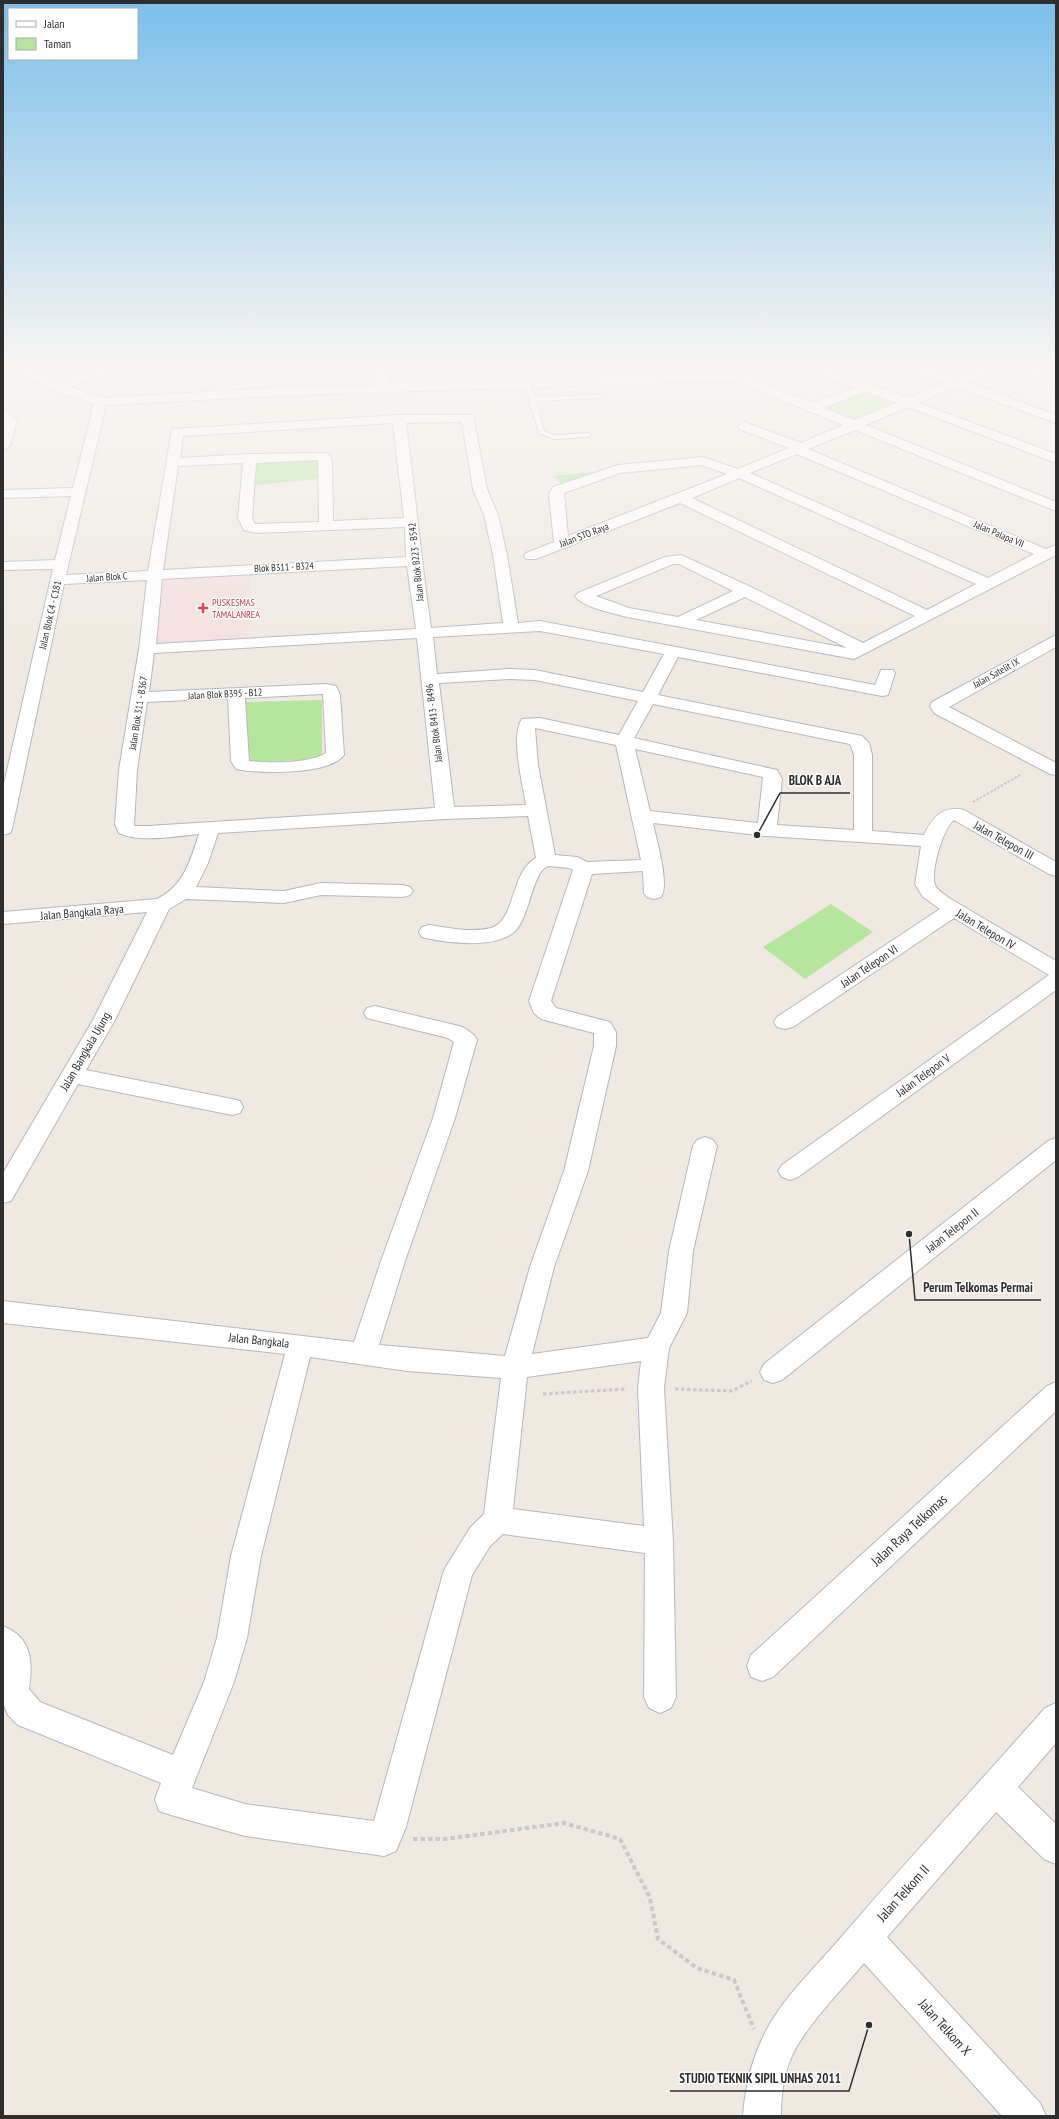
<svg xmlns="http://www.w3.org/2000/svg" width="1059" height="2119" font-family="'PT Sans Narrow',sans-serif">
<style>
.medical{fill:#f5dfe0}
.green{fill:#b6e59e}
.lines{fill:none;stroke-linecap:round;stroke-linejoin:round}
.service-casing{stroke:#b4b7c1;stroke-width:2}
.minor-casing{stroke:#b4b7c1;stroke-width:2}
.path-far2{stroke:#c9c9c9;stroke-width:2;stroke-dasharray:2.5 1.5;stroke-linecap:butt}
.path-far1{stroke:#c9c9c9;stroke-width:3;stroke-dasharray:3.5 2.5;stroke-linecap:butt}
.path{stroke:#c9c9c9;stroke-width:4;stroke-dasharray:4.5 3;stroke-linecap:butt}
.service{fill:#fff;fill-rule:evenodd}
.minor{fill:#fff;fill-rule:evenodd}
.health-dot{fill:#e0444e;stroke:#fff;stroke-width:1.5}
.labels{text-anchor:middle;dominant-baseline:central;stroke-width:3;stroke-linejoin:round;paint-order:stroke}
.far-street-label{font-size:10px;fill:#2e2e2e;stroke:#fff}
.far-health-label{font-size:10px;fill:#be3a42;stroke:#fff;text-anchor:start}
.street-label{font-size:12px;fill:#2e2e2e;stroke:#fff}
.near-street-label{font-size:14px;fill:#2e2e2e;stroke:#fff}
.leader{fill:none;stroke:#2e2e2e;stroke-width:1.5}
.callout-dot{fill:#2e2e2e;stroke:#fff;stroke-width:1.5}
.callout-label{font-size:13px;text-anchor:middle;font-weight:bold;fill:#2e2e2e;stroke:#fff;stroke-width:3;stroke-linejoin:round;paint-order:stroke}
</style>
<rect width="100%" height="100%" fill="#efe9e1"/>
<polygon class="medical" points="251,570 248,641 153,646 159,575"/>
<g class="green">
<polygon points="865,389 901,403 854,423 818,409"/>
<polygon points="316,460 318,479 253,485 254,464"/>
<polygon points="601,471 561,485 555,476"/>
<polygon points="322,700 322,759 245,763 244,702"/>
<polygon points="831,904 873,932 805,979 763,947"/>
</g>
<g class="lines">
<defs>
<g id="service">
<polygon points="1035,367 1043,367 1056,372 1056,376"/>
<polygon points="524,383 528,383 535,397 600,395 600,397 598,398 536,401 544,431 555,435 587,433 590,433 590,437 554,439 539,433"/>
</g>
<g id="minor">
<path d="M10,367H25L59,383L102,367H118L116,370L70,387L102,398L291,387L377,385L376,367H388L389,384L731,373L748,377L813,403L855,387L809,370L807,367H823L907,398L945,383L910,370L908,367H924L956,378L984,367H999L997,370L967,382L1056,415V423L956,387L919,403L1056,454V463L908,407L866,425L1056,502V511L855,430L808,449L1046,549L1056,545V555L854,659L627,617C614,613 583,608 575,596L578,593L665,557L681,555L751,587L863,643L915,616L680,503L536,559H526L524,556L526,553L554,542L549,494L553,487L618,465L703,457L738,469L789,448L739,429L738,426L744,422L801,443L843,425L740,383L731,381L291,395L106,405L66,575L148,571L172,429L399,415H473L487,489L498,515L507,555L518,623L540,621L875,685L881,670H893L895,673L888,695L882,696L678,657L658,695L862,736L869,743L872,755V831L924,835C932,817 944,805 964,810L1056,862V876L1049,874L954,820C943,828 930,873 935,885C937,890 944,894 949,898L1056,961V990L798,1177L790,1180L782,1177L778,1171L782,1165L1049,975L954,918L793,1027L785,1029L777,1027L774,1022L777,1017L940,909L923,897L915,884L921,846L767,836L653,823C656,839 670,884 661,897L654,899L647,897L644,893L643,871L592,874L551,1001L556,1008L610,1022L616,1032V1046L588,1171L554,1267L532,1354L648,1338L661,1313L669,1251L693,1146L697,1140L705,1137L713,1140L717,1146L693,1251L687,1313L669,1348L664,1388L673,1541L676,1697L671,1708L660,1713L649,1708L644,1697L645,1553L503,1534L490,1546L472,1575L406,1827L396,1851L384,1856L245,1836L171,1815L159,1811L155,1799L161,1783L18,1725L8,1715L3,1703V1626C32,1638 33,1661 29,1689L40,1702L173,1755L204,1682L217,1638L231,1556L285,1354L3,1323V1301L354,1342L381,1261L433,1118L454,1042L448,1038L367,1018L364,1013L367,1008L375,1006L463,1027L474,1035L477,1040L455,1118L405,1261L379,1345L505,1356L530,1267L564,1171L594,1046V1033L541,1019L534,1013L529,1001L573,870C569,867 564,868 559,867C556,867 552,866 549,866C532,869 530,919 514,932C494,949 445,943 422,937L419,932L422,927L429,925C449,928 471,933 491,928C516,921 510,872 536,858L528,816L445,819L218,833L208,863L196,887L284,891L321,883L403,885L410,887L413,891L410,895L403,897L321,895L284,903L186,899L169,909L115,1020L86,1070L232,1099L240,1101L243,1107L240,1113L232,1115L78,1084L11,1201L3,1203V1173L93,1020L147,912L3,924V912L157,899C184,886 190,861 199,834C177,836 139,843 119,833L115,824L119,770L139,649L147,580L64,584L12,829L10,833L3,835V788L53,569L3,570V562L55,560L71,496L3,498V490L73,488L94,404L54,390ZM866,391L896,403L854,420L824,408ZM462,422L473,489L484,515L493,555L503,623L431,628C421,559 415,491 406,423ZM393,423L404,518L333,521L332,460L328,453L250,454L180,458L183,436ZM797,454L1034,554L988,578L750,473ZM318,460L319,522L255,524L252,518L256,463ZM243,463L238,518L244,530L256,533L405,527L406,557L163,570L178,466ZM702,465L727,474L568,536L564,493L620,473ZM739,478L976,584L927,610L692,498ZM673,564H679L733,591L678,617L629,608L596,596ZM407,566L416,629L156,644L162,579ZM745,597L847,648L696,620ZM540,631L664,654L643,692L535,670L509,669L437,674L433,637ZM417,638L435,808L148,826H134L137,770L147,702L228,698L231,761L236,769C258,774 330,775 344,755L340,695L336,686L326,684L149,692L154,653ZM509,679L535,680L638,701L619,735L540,718L522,719C510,736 523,785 526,805L454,807L439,683ZM323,694L326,753C308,764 270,763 249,761L245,698ZM653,704L850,744L854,755V830L777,825L782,779L777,770L634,738ZM535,728L616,745L641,860L587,862L577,857L555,855L538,765ZM635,749L763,777L758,823L650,811ZM310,1357L407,1371L501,1378L484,1514L470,1528L444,1570L374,1821L245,1804L192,1788L234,1682L247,1638L261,1556ZM641,1361L638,1388L644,1526L513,1509L527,1377Z"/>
<polygon points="1012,367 1029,367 1056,376 1056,384 1014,370"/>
<polygon points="3,411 7,412 17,421 10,446 3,450"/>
<polygon points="1056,635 1056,647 949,707 1056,763 1056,775 1050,774 934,713 930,706 932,702"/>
<polygon points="1056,1138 1056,1160 782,1380 773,1383 764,1380 760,1372 764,1364 1048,1141"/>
<polygon points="1056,1382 1056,1411 773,1677 762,1681 751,1677 747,1666 751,1655 1047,1386"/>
<path d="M1056,1703V1743L1018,1787L1056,1824V1864L1044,1859L996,1812L887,1937L1040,2103L1046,2116H1002L864,1963C842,1990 806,2025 792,2056C784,2073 781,2096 781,2116H743C745,2086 753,2055 767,2029C786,1994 818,1965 843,1935C909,1858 978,1784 1045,1708Z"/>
</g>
</defs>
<use href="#service" class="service-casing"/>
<use href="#minor" class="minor-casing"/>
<polyline class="path-far2" points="973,802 1022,774"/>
<g class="path-far1">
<polyline points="675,1389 731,1391 752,1381"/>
<polyline points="543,1394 626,1389"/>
</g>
<polyline class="path" points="413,1839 445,1839 564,1823 620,1839 650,1898 658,1939 697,1968 734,1980 754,2029"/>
<use href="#service" class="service"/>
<use href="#minor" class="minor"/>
</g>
<linearGradient id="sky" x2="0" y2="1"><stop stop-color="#7abfeb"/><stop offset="0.55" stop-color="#f8f5f2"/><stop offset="1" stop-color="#f8f5f2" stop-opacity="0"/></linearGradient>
<rect width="1059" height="663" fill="url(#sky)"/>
<path class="health-dot" d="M201 602h4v4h4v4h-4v4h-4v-4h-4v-4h4z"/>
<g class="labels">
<g class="far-street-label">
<text transform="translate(999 534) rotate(23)">Jalan Palapa VII</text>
<text transform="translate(584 535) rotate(-21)">Jalan STO Raya</text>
<text transform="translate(416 562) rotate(-96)">Jalan Blok B223 - B542</text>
<text transform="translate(284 567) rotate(-3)">Blok B311 - B324</text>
<text transform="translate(107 577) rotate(-4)">Jalan Blok C</text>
<text transform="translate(50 615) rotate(-77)">Jalan Blok C4 - C181</text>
<text transform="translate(996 673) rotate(-29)">Jalan Satelit IX</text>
<text transform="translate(225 694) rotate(-3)">Jalan Blok B395 - B12</text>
<text transform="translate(138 713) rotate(-81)">Jalan Blok 311 - B367</text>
<text transform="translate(434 723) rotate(-97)">Jalan Blok B413 - B496</text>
</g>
<g class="far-health-label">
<text x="212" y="602">PUSKESMAS<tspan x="212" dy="12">TAMALANREA</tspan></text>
</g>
<g class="street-label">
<text transform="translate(1004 840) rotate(29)">Jalan Telepon III</text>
<text transform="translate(82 912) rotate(-5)">Jalan Bangkala Raya</text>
<text transform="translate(986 929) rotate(31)">Jalan Telepon IV</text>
<text transform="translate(869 966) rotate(-34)">Jalan Telepon VI</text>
<text transform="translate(85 1051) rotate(-60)">Jalan Bangkala Ujung</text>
<text transform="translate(923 1075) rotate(-36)">Jalan Telepon V</text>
<text transform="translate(952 1230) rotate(-38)">Jalan Telepon II</text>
<text transform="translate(259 1340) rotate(6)">Jalan Bangkala</text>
</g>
<g class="near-street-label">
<text transform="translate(909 1530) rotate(-43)">Jalan Raya Telkomas</text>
<text transform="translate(903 1893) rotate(-48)">Jalan Telkom II</text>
<text transform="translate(945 2027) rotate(48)">Jalan Telkom X</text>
</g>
</g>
<path class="leader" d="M757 835L780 793H850M909 1234L915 1300H1041M869 2025L849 2091H670"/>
<g class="callout-dot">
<circle cx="757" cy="835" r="4"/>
<circle cx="909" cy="1234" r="4"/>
<circle cx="869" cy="2025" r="4"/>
</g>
<g class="callout-label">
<text x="815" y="785">BLOK B AJA</text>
<text x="978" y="1292">Perum Telkomas Permai</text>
<text x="760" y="2083">STUDIO TEKNIK SIPIL UNHAS 2011</text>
</g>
<rect width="1059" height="2119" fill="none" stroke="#2e2e2e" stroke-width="8"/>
<rect x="8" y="8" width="130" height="52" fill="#ffffff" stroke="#ababab"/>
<rect x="16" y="21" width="20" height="6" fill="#ffffff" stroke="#ababab"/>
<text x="44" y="28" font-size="12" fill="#2e2e2e">Jalan</text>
<rect x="16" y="38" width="20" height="12" fill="#b6e59e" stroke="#ababab"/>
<text x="44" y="48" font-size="12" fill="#2e2e2e">Taman</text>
</svg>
